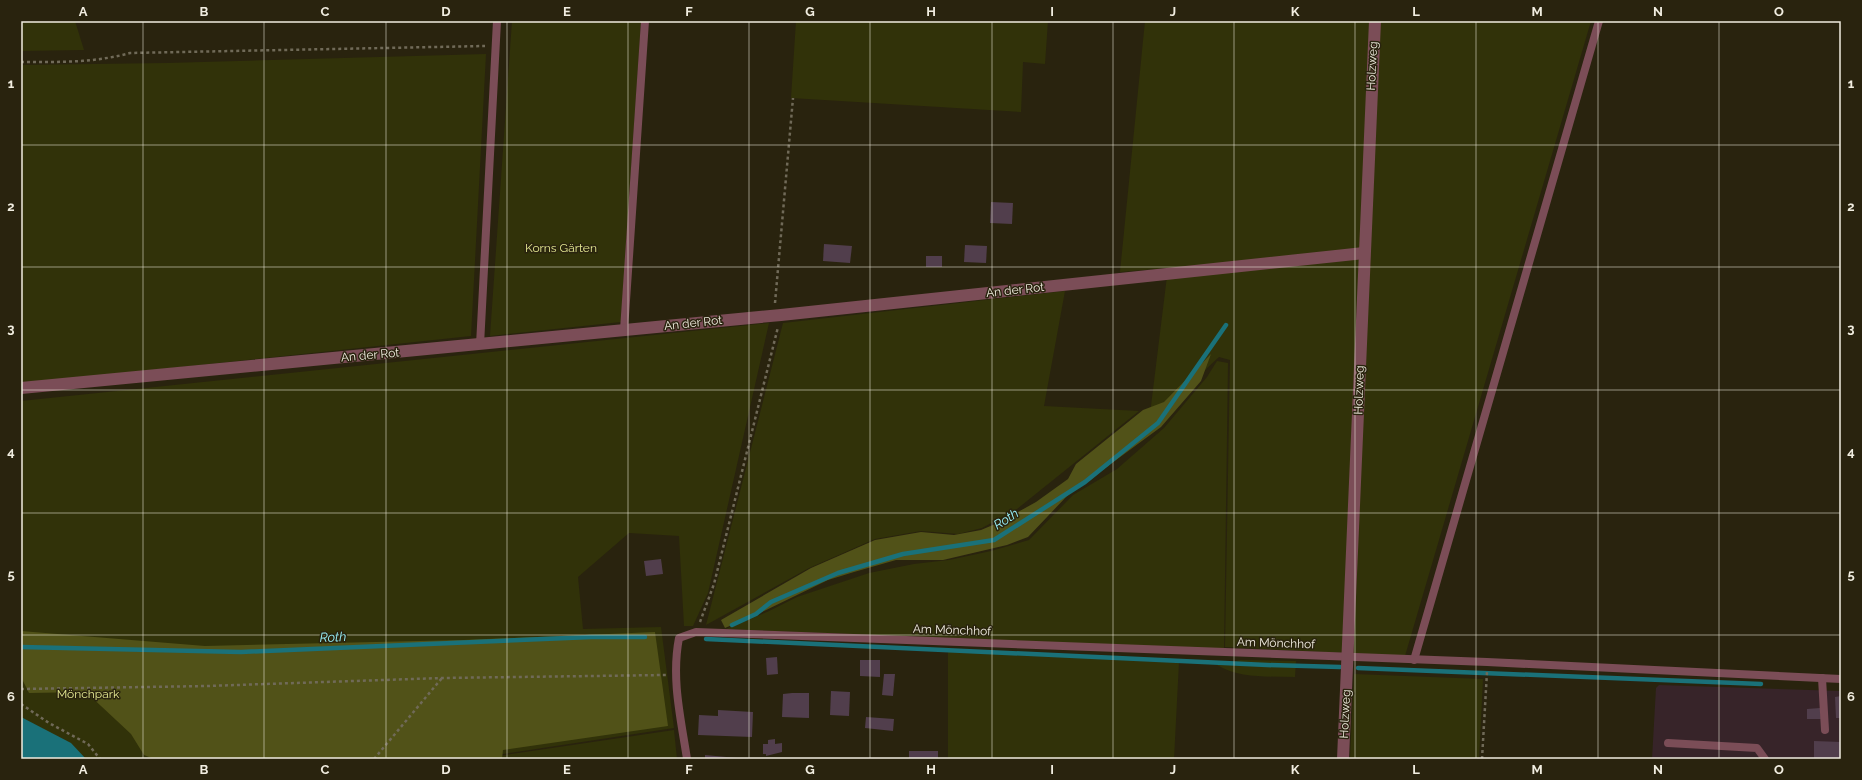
<svg xmlns="http://www.w3.org/2000/svg" width="1862" height="780" font-family="Raleway,sans-serif">
<style>
.commercial{fill:#372429}
.green{fill:#313209}
.forest{fill:#515218}
.water{fill:#1a7179}
.lines{fill:none;stroke-linecap:round;stroke-linejoin:round}
.stream{stroke:#1a7179;stroke-width:4.5}
.building{fill:#513e4c}
.path{stroke:#706a58;stroke-width:2.5;stroke-dasharray:3 3;stroke-linecap:butt}
.lane{stroke:#7b4d57;stroke-width:8}
.street{stroke:#7b4d57;stroke-width:12}
.grid{fill:none;stroke:#f1ede0;stroke-width:1;stroke-opacity:0.55}
.labels{text-anchor:middle;dominant-baseline:central;stroke-width:3;stroke-linejoin:round;paint-order:stroke}
.street-label{font-size:12px;fill:#f1ede0;stroke:#29230e}
.park-label{font-size:12px;fill:#e5e992;stroke:#29230e}
.water-label{font-size:13px;font-style:italic;fill:#9af4fd;stroke:#29230e}
.neatline{fill:none;stroke:#f1ede0;stroke-width:1.5}
.grid-label{font-size:13px;text-anchor:middle;font-weight:bold;fill:#f1ede0}
</style>
<rect width="100%" height="100%" fill="#29230e"/>
<polygon class="commercial" points="1659,685 1841,691 1841,759 1652,759 1656,688"/>
<g class="green">
<polygon points="21,21 75,21 84,50 21,51"/>
<polygon points="512,21 641,21 621,322 490,336"/>
<polygon points="796,21 1048,21 1045,64 1023,62 1021,112 791,98"/>
<polygon points="1145,21 1591,21 1405,656 1225,647 1230,360 1219,357 1149,422 1168,268 1120,272"/>
<polygon points="486,54 471,336 21,384 21,65 167,63"/>
<polygon points="1065,291 1044,406 1139,411 1017,509 982,528 958,534 921,531 875,539 809,568 706,625 783,323"/>
<polygon points="769,323 708,593 693,626 684,626 679,536 629,533 578,577 583,629 661,627 674,728 470,759 21,759 21,401"/>
<polygon points="1217,361 1228,363 1224,649 726,629 767,612 797,597 869,573 914,564 949,560 991,551 1029,540 1073,495 1117,469 1164,428 1207,377"/>
<polygon points="948,650 1179,662 1174,759 948,759"/>
<path d="M1240,660L1296,661L1295,677C1268,676 1240,679 1217,665Z"/>
<polygon points="1354,674 1483,679 1479,759 1350,759"/>
<polygon points="674,730 677,759 478,759"/>
</g>
<g class="forest">
<polygon points="1211,354 1201,381 1161,427 1067,496 1028,537 1007,545 943,560 896,560 854,572 828,580 762,612 725,628 721,620 811,568 875,540 921,532 954,535 981,530 1000,522 1036,502 1068,479 1076,464 1143,410 1164,402"/>
<polygon points="21,631 205,646 463,640 655,632 668,726 503,750 502,759 154,759 144,755 131,734 86,692 29,693 21,677"/>
</g>
<polygon class="water" points="21,717 71,743 86,759 21,759"/>
<g class="lines">
<g class="stream">
<polyline points="732,625 756,614 771,602 838,573 903,554 994,540 1085,482 1158,423 1226,325"/>
<polyline points="706,639 1267,665 1340,667"/>
<polyline points="21,647 241,652 591,637 645,637"/>
<polyline points="1358,668 1761,684"/>
</g>
</g>
<g class="building">
<polygon points="991,202 1013,203 1012,224 990,223"/>
<polygon points="824,244 852,246 850,263 823,261"/>
<polygon points="965,245 987,246 986,263 964,262"/>
<rect x="926" y="256" width="16" height="11"/>
<polygon points="661,559 663,574 646,576 644,561"/>
<polygon points="777,657 778,674 767,675 766,658"/>
<polygon points="860,660 880,660 880,677 860,676"/>
<polygon points="884,674 895,674 893,696 882,695"/>
<polygon points="831,691 850,692 849,716 830,715"/>
<polygon points="792,693 809,693 809,718 782,717 783,694"/>
<polygon points="1841,696 1841,718 1836,718 1835,697"/>
<polygon points="1820,708 1821,719 1807,719 1807,709"/>
<polygon points="718,710 753,712 752,737 698,735 699,715 718,716"/>
<polygon points="866,717 894,719 893,731 865,728"/>
<polygon points="775,739 775,744 782,743 782,752 766,756 766,754 763,754 763,744 768,744 768,740"/>
<polygon points="1814,741 1841,742 1841,759 1814,759"/>
<rect x="909" y="751" width="29" height="8"/>
<polygon points="705,755 737,758 737,759 705,759"/>
</g>
<g class="lines">
<g class="path">
<path d="M21,62C58,62 94,63 130,53L485,46"/>
<polyline points="775,303 793,98"/>
<polyline points="700,622 714,584 778,327"/>
<polyline points="21,689 207,686 442,678 666,675"/>
<polyline points="21,704 49,723 88,744 100,759"/>
<polyline points="374,759 442,678"/>
<polyline points="1482,759 1487,672"/>
</g>
<g class="lane">
<polyline points="624,330 645,21"/>
<polyline points="480,345 497,21"/>
<polyline points="1414,660 1599,21"/>
<polyline points="1822,678 1825,730"/>
<polyline points="1668,743 1757,748 1765,759"/>
<path d="M687,759C681,719 671,679 679,638L696,632L1487,662L1841,679"/>
</g>
<g class="street">
<polyline points="21,388 781,315 1364,253"/>
<polyline points="1343,759 1375,21"/>
</g>
</g>
<path class="grid" d="M143,21V759M264,21V759M386,21V759M507,21V759M628,21V759M749,21V759M870,21V759M992,21V759M1113,21V759M1234,21V759M1355,21V759M1476,21V759M1598,21V759M1719,21V759M21,145H1841M21,267H1841M21,390H1841M21,513H1841M21,635H1841"/>
<g class="labels">
<g class="street-label">
<text transform="translate(1372 66) rotate(-87)">Holzweg</text>
<text transform="translate(1015 290) rotate(-6)">An der Rot</text>
<text transform="translate(693 323) rotate(-6)">An der Rot</text>
<text transform="translate(370 355) rotate(-5)">An der Rot</text>
<text transform="translate(1359 390) rotate(-88)">Holzweg</text>
<text transform="translate(952 630) rotate(2)">Am Mönchhof</text>
<text transform="translate(1276 643) rotate(2)">Am Mönchhof</text>
<text transform="translate(1345 714) rotate(-87)">Holzweg</text>
</g>
<g class="park-label">
<text x="561" y="248">Korns Gärten</text>
<text x="88" y="694">Mönchpark</text>
</g>
<g class="water-label">
<text transform="translate(1006 519) rotate(-33)">Roth</text>
<text transform="translate(333 637) rotate(-2)">Roth</text>
</g>
</g>
<rect width="1862" height="780" fill="none" stroke="#29230e" stroke-width="44"/>
<rect x="22" y="22" width="1818" height="736" class="neatline"/>
<g class="grid-label">
<text x="83" y="16">A</text>
<text x="204" y="16">B</text>
<text x="325" y="16">C</text>
<text x="446" y="16">D</text>
<text x="567" y="16">E</text>
<text x="689" y="16">F</text>
<text x="810" y="16">G</text>
<text x="931" y="16">H</text>
<text x="1052" y="16">I</text>
<text x="1173" y="16">J</text>
<text x="1295" y="16">K</text>
<text x="1416" y="16">L</text>
<text x="1537" y="16">M</text>
<text x="1658" y="16">N</text>
<text x="1779" y="16">O</text>
<text x="11" y="88">1</text>
<text x="1851" y="88">1</text>
<text x="11" y="211">2</text>
<text x="1851" y="211">2</text>
<text x="11" y="333">3</text>
<text x="1851" y="333">3</text>
<text x="11" y="456">4</text>
<text x="1851" y="456">4</text>
<text x="11" y="579">5</text>
<text x="1851" y="579">5</text>
<text x="11" y="701">6</text>
<text x="1851" y="701">6</text>
<text x="83" y="774">A</text>
<text x="204" y="774">B</text>
<text x="325" y="774">C</text>
<text x="446" y="774">D</text>
<text x="567" y="774">E</text>
<text x="689" y="774">F</text>
<text x="810" y="774">G</text>
<text x="931" y="774">H</text>
<text x="1052" y="774">I</text>
<text x="1173" y="774">J</text>
<text x="1295" y="774">K</text>
<text x="1416" y="774">L</text>
<text x="1537" y="774">M</text>
<text x="1658" y="774">N</text>
<text x="1779" y="774">O</text>
</g>
</svg>
